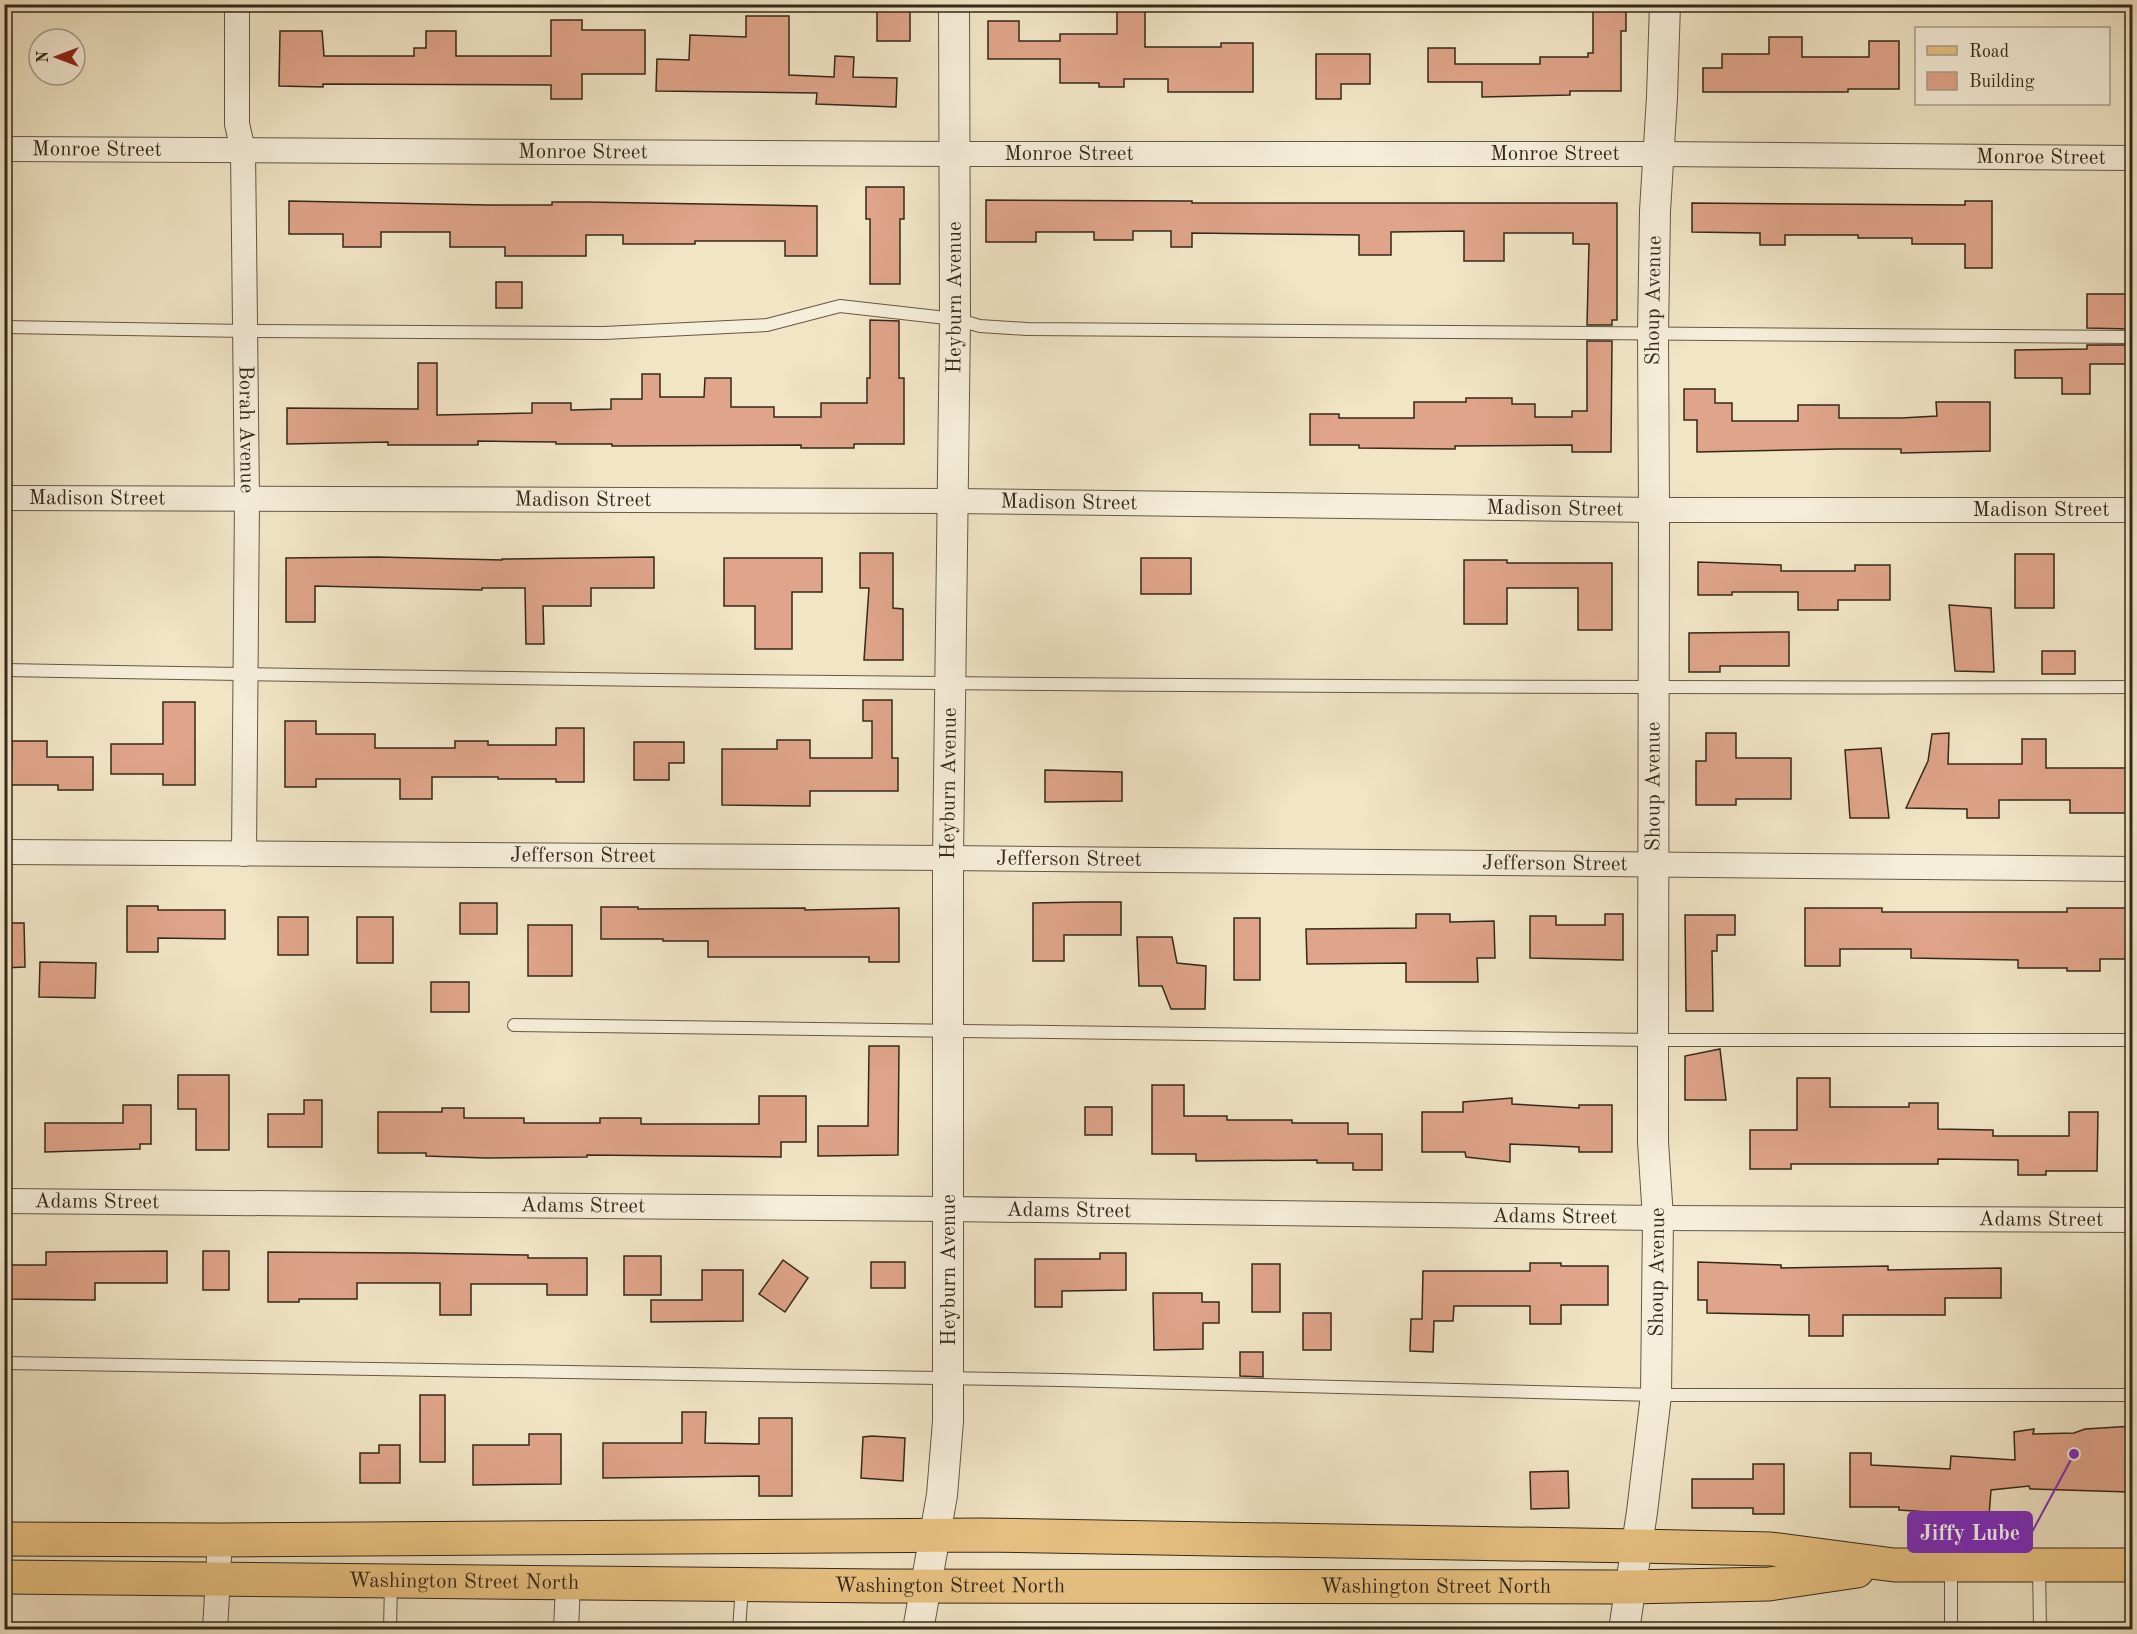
<svg xmlns="http://www.w3.org/2000/svg" width="2137" height="1634" font-family="'Old Standard TT',serif">
<style>
.building{fill:#dfa489;stroke:#35291a;stroke-width:1.5}
.lines{fill:none;stroke-linecap:round;stroke-linejoin:round}
.service-casing{stroke:#645845;stroke-width:14}
.minor-casing{stroke:#645845;stroke-width:26}
.tertiary-casing{stroke:#645845;stroke-width:32}
.primary-casing{stroke:#35291a;stroke-width:35}
.service{stroke:#f6eeda;stroke-width:12}
.minor{stroke:#f6eeda;stroke-width:24}
.tertiary{stroke:#f6eeda;stroke-width:30}
.primary{stroke:#e8c283;stroke-width:33}
.labels{text-anchor:middle;dominant-baseline:central;stroke-width:6;stroke-linejoin:round;paint-order:stroke}
.street-label{font-size:21px;fill:#35291a;stroke:#f6eeda}
.leader{fill:none;stroke:#7b2cbf;stroke-width:2}
.callout-dot{fill:#7b2cbf;stroke:#f6eeda;stroke-width:2}
.callout{fill:#7b2cbf;stroke:#7b2cbf;stroke-width:2}
.callout-label{font-size:22px;text-anchor:middle;font-weight:bold;fill:#fff}
</style>
<rect width="100%" height="100%" fill="#f1e5c6"/>
<filter id="stains"><feTurbulence type="fractalNoise" baseFrequency=".00333" numOctaves="4"/><feColorMatrix values="0 0 0 0 .2 0 0 0 0 .09 0 0 0 0 .02 0 0 0 .5 -.17"/></filter>
<radialGradient id="worn" r=".72"><stop offset=".6" stop-color="#630" stop-opacity="0"/><stop offset="1" stop-color="#630" stop-opacity=".3"/></radialGradient>
<g class="building">
<rect x="877" y="4" width="33" height="37"/>
<polygon points="1117,4 1145,4 1145,47 1221,47 1221,43 1253,43 1253,92 1168,92 1168,79 1124,79 1124,87 1099,87 1099,83 1060,83 1060,59 988,59 988,21 1019,21 1019,41 1060,41 1060,34 1117,34"/>
<polygon points="1593,4 1626,4 1626,31 1621,31 1621,91 1570,91 1570,95 1482,97 1482,82 1428,82 1428,48 1455,48 1455,64 1540,64 1540,57 1588,57 1588,53 1593,53"/>
<polygon points="746,16 789,16 789,75 834,77 835,56 854,57 853,77 897,78 896,107 816,104 817,93 656,91 657,59 689,60 690,35 746,37"/>
<polygon points="551,20 582,20 582,30 645,30 645,74 582,74 582,99 551,99 551,85 323,84 323,87 279,86 280,31 322,31 324,56 414,56 414,48 426,48 426,31 456,31 456,56 551,56"/>
<polygon points="1769,37 1802,37 1802,57 1869,57 1869,41 1899,41 1899,89 1848,89 1848,92 1703,92 1703,68 1722,68 1722,54 1769,54"/>
<polygon points="1316,54 1370,54 1370,84 1341,84 1341,99 1316,99"/>
<polygon points="866,187 904,187 904,219 900,219 900,284 870,284 870,219 866,219"/>
<polygon points="986,200 1192,201 1192,203 1617,203 1617,320 1612,320 1612,325 1587,325 1589,244 1573,244 1573,233 1504,233 1504,261 1464,261 1464,231 1391,232 1391,255 1359,255 1359,235 1192,233 1192,247 1171,247 1171,231 1133,231 1133,240 1094,240 1094,232 1036,232 1036,242 986,242"/>
<polygon points="289,201 488,205 552,205 552,202 586,202 817,206 817,256 785,256 785,241 695,241 695,244 623,244 623,235 586,235 586,256 505,256 505,247 450,247 450,232 381,232 381,247 343,247 343,234 289,234"/>
<polygon points="1965,201 1992,201 1992,268 1965,268 1965,244 1912,244 1912,238 1858,238 1858,235 1785,235 1785,245 1760,245 1760,233 1692,232 1692,203 1965,205"/>
<rect x="496" y="282" width="26" height="26"/>
<polygon points="2087,294 2131,294 2131,329 2087,328"/>
<polygon points="870,320 899,321 899,378 904,378 904,444 854,444 854,448 801,448 801,445 612,446 612,444 556,444 556,442 478,441 478,445 388,445 388,442 287,444 287,408 418,409 418,363 437,363 437,415 532,413 532,403 571,403 571,410 611,409 611,399 642,399 642,374 660,374 660,397 704,397 705,378 731,378 731,407 774,407 774,417 821,417 821,403 867,403 867,378 870,378"/>
<polygon points="1587,341 1612,341 1611,452 1572,452 1572,445 1455,446 1455,449 1359,448 1359,445 1310,445 1310,414 1339,414 1339,418 1414,418 1414,402 1466,402 1466,398 1512,398 1512,404 1535,404 1535,417 1572,417 1572,411 1587,411"/>
<polygon points="2087,345 2133,345 2133,364 2090,364 2090,394 2062,394 2062,378 2015,378 2015,350 2087,349"/>
<polygon points="1684,389 1715,389 1715,403 1732,403 1732,421 1798,421 1798,405 1839,405 1839,418 1901,418 1937,416 1936,402 1990,402 1990,451 1901,453 1901,449 1839,449 1697,452 1697,420 1684,420"/>
<polygon points="860,553 893,553 893,608 903,609 903,660 864,660 869,588 860,588"/>
<rect x="2015" y="554" width="39" height="54"/>
<polygon points="378,557 502,560 502,559 654,557 654,588 591,588 591,606 543,606 544,644 526,644 525,588 482,588 482,590 315,586 315,622 286,622 286,558"/>
<polygon points="724,558 822,558 822,592 792,592 792,649 755,649 755,606 724,606"/>
<rect x="1141" y="558" width="50" height="36"/>
<polygon points="1464,560 1507,560 1507,563 1612,563 1612,630 1578,630 1578,588 1507,588 1507,624 1464,624"/>
<polygon points="1698,562 1781,565 1781,571 1855,571 1855,565 1890,565 1890,600 1838,600 1838,610 1798,610 1798,592 1732,592 1732,595 1698,595"/>
<polygon points="1949,605 1991,608 1994,672 1955,671"/>
<polygon points="1789,632 1789,666 1720,666 1720,672 1689,672 1689,633"/>
<rect x="2042" y="651" width="33" height="23"/>
<polygon points="863,700 892,700 892,758 898,758 898,791 810,791 810,806 722,805 722,749 777,749 777,740 810,740 810,758 872,758 872,721 863,721"/>
<polygon points="163,702 195,702 195,785 163,785 163,774 111,774 111,744 163,744"/>
<polygon points="285,721 316,721 316,734 375,734 375,748 455,748 455,741 488,741 488,745 556,745 556,728 584,728 584,782 556,782 556,779 498,779 498,777 432,777 432,799 400,799 400,779 316,779 316,787 285,787"/>
<polygon points="1706,733 1736,733 1736,758 1791,758 1791,799 1736,799 1736,805 1696,805 1696,761 1706,761"/>
<polygon points="1949,733 1948,764 2022,764 2022,739 2046,739 2046,768 2133,768 2133,813 2070,813 2070,800 1999,800 1999,818 1967,818 1967,809 1906,808 1928,761 1932,734"/>
<polygon points="12,741 47,741 47,757 93,757 93,790 58,790 58,785 4,785 4,760 12,760"/>
<polygon points="634,742 684,742 684,763 669,763 669,780 634,780"/>
<polygon points="1881,748 1889,818 1850,818 1845,750"/>
<polygon points="1045,770 1122,772 1122,801 1045,802"/>
<polygon points="1085,902 1121,902 1121,935 1064,935 1064,961 1033,961 1033,903"/>
<rect x="460" y="903" width="37" height="31"/>
<polygon points="127,906 158,906 158,910 225,910 225,939 158,938 158,952 127,952"/>
<polygon points="601,907 638,907 638,909 805,908 805,910 899,908 899,962 869,962 869,957 708,957 708,941 663,941 663,939 601,939"/>
<polygon points="1805,908 1882,908 1882,912 2067,912 2067,908 2133,908 2133,959 2100,959 2100,971 2067,971 2067,968 2018,968 2018,960 1911,958 1911,949 1840,949 1840,966 1805,966"/>
<polygon points="1416,914 1450,914 1450,922 1494,921 1495,958 1477,958 1478,982 1406,982 1406,963 1307,964 1306,929 1416,928"/>
<polygon points="1605,914 1623,914 1623,960 1530,958 1530,916 1556,916 1556,925 1605,925"/>
<polygon points="1685,915 1735,915 1735,935 1717,935 1717,951 1712,951 1713,1011 1686,1011"/>
<rect x="278" y="917" width="30" height="38"/>
<rect x="357" y="917" width="36" height="46"/>
<rect x="1234" y="918" width="26" height="62"/>
<polygon points="4,923 24,923 25,967 4,968"/>
<rect x="528" y="925" width="44" height="51"/>
<polygon points="1137,937 1172,937 1177,963 1206,966 1205,1009 1171,1009 1162,986 1139,986"/>
<polygon points="40,962 96,963 95,998 39,997"/>
<rect x="431" y="982" width="38" height="30"/>
<polygon points="869,1046 899,1046 898,1155 818,1156 818,1126 868,1126"/>
<polygon points="1720,1049 1726,1100 1685,1100 1685,1056"/>
<polygon points="178,1075 229,1075 229,1150 196,1150 196,1109 178,1109"/>
<polygon points="1797,1078 1830,1078 1830,1107 1909,1107 1909,1103 1938,1103 1938,1129 1993,1130 1993,1136 2069,1136 2069,1112 2098,1112 2097,1171 2046,1171 2046,1175 2018,1175 2018,1160 1938,1159 1938,1164 1791,1164 1791,1169 1750,1169 1750,1130 1797,1130"/>
<polygon points="1152,1085 1184,1085 1184,1116 1227,1116 1227,1120 1292,1120 1292,1123 1348,1123 1348,1134 1382,1134 1382,1170 1353,1170 1353,1163 1317,1163 1317,1160 1196,1161 1196,1154 1152,1154"/>
<polygon points="759,1096 806,1096 806,1142 781,1142 781,1157 587,1155 587,1157 487,1158 426,1156 426,1153 378,1153 378,1112 442,1112 442,1108 464,1108 464,1118 524,1118 524,1123 600,1123 600,1118 641,1118 641,1124 759,1124"/>
<polygon points="1512,1098 1512,1104 1579,1108 1579,1105 1612,1105 1612,1152 1579,1152 1579,1147 1510,1144 1510,1162 1466,1157 1465,1152 1422,1152 1422,1112 1463,1112 1463,1102"/>
<polygon points="304,1100 322,1100 322,1147 268,1147 268,1114 304,1114"/>
<polygon points="123,1105 151,1105 151,1144 140,1144 140,1149 45,1152 45,1123 123,1123"/>
<rect x="1085" y="1107" width="27" height="28"/>
<polygon points="167,1251 167,1283 95,1283 95,1300 4,1299 4,1265 46,1265 46,1252"/>
<rect x="203" y="1251" width="26" height="39"/>
<polygon points="268,1252 412,1253 528,1255 528,1258 587,1258 587,1295 547,1295 547,1284 471,1284 471,1315 440,1315 440,1283 357,1283 357,1299 299,1299 299,1302 268,1302"/>
<polygon points="1100,1253 1126,1253 1126,1290 1062,1291 1062,1307 1035,1307 1035,1259 1100,1259"/>
<rect x="624" y="1256" width="37" height="39"/>
<polygon points="783,1260 808,1278 785,1312 759,1294"/>
<rect x="871" y="1262" width="34" height="26"/>
<polygon points="1698,1262 1781,1265 1781,1268 1888,1266 1888,1270 2001,1268 2001,1298 1945,1298 1945,1315 1843,1315 1843,1336 1809,1336 1809,1315 1707,1313 1707,1300 1698,1300"/>
<polygon points="1530,1263 1561,1263 1561,1266 1608,1266 1608,1305 1561,1305 1561,1324 1530,1324 1530,1306 1454,1306 1453,1321 1434,1321 1433,1352 1410,1351 1411,1319 1422,1319 1423,1271 1530,1271"/>
<rect x="1252" y="1264" width="28" height="48"/>
<polygon points="702,1270 743,1270 743,1321 651,1322 651,1300 702,1300"/>
<polygon points="1153,1293 1202,1293 1202,1302 1219,1302 1219,1323 1203,1323 1203,1349 1154,1350"/>
<rect x="1303" y="1313" width="28" height="37"/>
<polygon points="1240,1352 1263,1352 1263,1377 1240,1376"/>
<rect x="420" y="1395" width="25" height="67"/>
<polygon points="682,1412 706,1412 705,1443 759,1444 759,1418 792,1418 792,1496 759,1496 759,1476 603,1478 603,1443 682,1443"/>
<polygon points="2133,1426 2133,1474 2129,1474 2129,1492 2030,1489 2029,1486 1991,1490 1989,1516 1899,1510 1899,1507 1850,1507 1850,1453 1871,1453 1871,1465 1950,1469 1951,1456 2015,1460 2014,1432 2034,1429 2033,1434 2074,1433 2085,1429"/>
<polygon points="529,1434 561,1434 561,1484 473,1485 473,1445 529,1445"/>
<polygon points="872,1436 905,1438 903,1481 861,1478 863,1437"/>
<polygon points="379,1445 400,1445 400,1483 360,1483 360,1453 379,1453"/>
<polygon points="1753,1464 1784,1464 1784,1514 1753,1514 1753,1508 1692,1508 1692,1479 1753,1479"/>
<polygon points="1568,1471 1569,1508 1531,1509 1530,1472"/>
</g>
<g class="lines">
<defs>
<g id="service">
<polyline points="4,327 246,331 604,333 767,325 840,306 955,319 980,326 1027,329 2132,337"/>
<path d="M4,670C714,683 1423,689 2132,687"/>
<polyline points="514,1025 1653,1040 2132,1040"/>
<polyline points="4,1363 1061,1380 1656,1395 2132,1395"/>
<polyline points="1951,1566 1951,1630"/>
<polyline points="2039,1566 2040,1630"/>
<polyline points="390,1630 391,1583"/>
<polyline points="739,1630 742,1586"/>
</g>
<g id="minor">
<path id="s1" d="M237,4V124L243,150L247,499L244,854"/>
<path id="s2" d="M4,149L955,154H1658L2132,158"/>
<path id="s3" d="M4,498L953,501L1654,510H2132"/>
<path id="s4" d="M4,852L948,858L2132,869"/>
<path id="s5" d="M4,1201L949,1209L1658,1218L2132,1220"/>
<polyline points="215,1630 220,1540"/>
<polyline points="566,1630 568,1583"/>
</g>
<g id="tertiary">
<path id="s6" d="M918,1630L942,1495L948,1421V858L955,319L954,4"/>
<path id="s7" d="M1624,1630L1642,1512L1656,1395L1658,1218L1653,1142V1040L1654,510L1653,333L1655,211L1662,97L1665,4"/>
</g>
<g id="primary">
<polyline points="4,1539 220,1540 981,1535 1637,1546 1771,1549 1894,1565 2132,1565"/>
<path id="s8" d="M4,1577L880,1586L1630,1587L1769,1584L1857,1571"/>
</g>
</defs>
<use href="#service" class="service-casing"/>
<use href="#minor" class="minor-casing"/>
<use href="#tertiary" class="tertiary-casing"/>
<use href="#primary" class="primary-casing"/>
<use href="#service" class="service"/>
<use href="#minor" class="minor"/>
<use href="#tertiary" class="tertiary"/>
<use href="#primary" class="primary"/>
</g>
<g class="labels">
<g class="street-label">
<text stroke="none"><textPath href="#s2" startOffset="93">Monroe Street</textPath></text>
<text stroke="none"><textPath href="#s2" startOffset="579">Monroe Street</textPath></text>
<text stroke="none"><textPath href="#s2" startOffset="1065">Monroe Street</textPath></text>
<text stroke="none"><textPath href="#s2" startOffset="1551">Monroe Street</textPath></text>
<text stroke="none"><textPath href="#s2" startOffset="2037">Monroe Street</textPath></text>
<text stroke="none"><textPath href="#s6" startOffset="1335">Heyburn Avenue</textPath></text>
<text stroke="none"><textPath href="#s7" startOffset="1332">Shoup Avenue</textPath></text>
<text stroke="none"><textPath href="#s1" startOffset="426">Borah Avenue</textPath></text>
<text stroke="none"><textPath href="#s3" startOffset="93">Madison Street</textPath></text>
<text stroke="none"><textPath href="#s3" startOffset="579">Madison Street</textPath></text>
<text stroke="none"><textPath href="#s3" startOffset="1065">Madison Street</textPath></text>
<text stroke="none"><textPath href="#s3" startOffset="1551">Madison Street</textPath></text>
<text stroke="none"><textPath href="#s3" startOffset="2037">Madison Street</textPath></text>
<text stroke="none"><textPath href="#s6" startOffset="849">Heyburn Avenue</textPath></text>
<text stroke="none"><textPath href="#s7" startOffset="846">Shoup Avenue</textPath></text>
<text stroke="none"><textPath href="#s4" startOffset="579">Jefferson Street</textPath></text>
<text stroke="none"><textPath href="#s4" startOffset="1065">Jefferson Street</textPath></text>
<text stroke="none"><textPath href="#s4" startOffset="1551">Jefferson Street</textPath></text>
<text stroke="none"><textPath href="#s5" startOffset="93">Adams Street</textPath></text>
<text stroke="none"><textPath href="#s5" startOffset="579">Adams Street</textPath></text>
<text stroke="none"><textPath href="#s5" startOffset="1065">Adams Street</textPath></text>
<text stroke="none"><textPath href="#s5" startOffset="1551">Adams Street</textPath></text>
<text stroke="none"><textPath href="#s5" startOffset="2037">Adams Street</textPath></text>
<text transform="translate(949 1270) rotate(-90)">Heyburn Avenue</text>
<text stroke="none"><textPath href="#s7" startOffset="360">Shoup Avenue</textPath></text>
<text stroke="none"><textPath href="#s8" startOffset="460">Washington Street North</textPath></text>
<text stroke="none"><textPath href="#s8" startOffset="946">Washington Street North</textPath></text>
<text stroke="none"><textPath href="#s8" startOffset="1432">Washington Street North</textPath></text>
</g>
</g>
<path class="leader" d="M2074 1454L2032 1532"/>
<circle class="callout-dot" cx="2074" cy="1454" r="6"/>
<rect class="callout" x="1908" y="1512" width="124" height="40" rx="6"/>
<g class="callout-label">
<text x="1970" y="1540">Jiffy Lube</text>
</g>
<rect width="2137" height="1634" fill="none" stroke="#f1e5c6" stroke-width="24"/>
<rect x="6" y="6" width="2125" height="1622" fill="none" stroke="#35291a" stroke-width="3"/>
<rect x="12" y="12" width="2113" height="1610" fill="none" stroke="#35291a" stroke-width="1.5"/>
<rect x="1915" y="27" width="195" height="78" fill="#f6eeda" stroke="#a99f8d" stroke-width="1.5"/>
<rect x="1927" y="46" width="30" height="9" fill="#e8c283" stroke="#a99f8d" stroke-width="1.5"/>
<text x="1969" y="57" font-size="18" fill="#35291a">Road</text>
<rect x="1927" y="72" width="30" height="18" fill="#dfa489" stroke="#a99f8d" stroke-width="1.5"/>
<text x="1969" y="87" font-size="18" fill="#35291a">Building</text>
<g transform="translate(57 57) rotate(270)"><circle r="28" fill="#f6eeda" stroke="#a99f8d" stroke-width="1.5"/>
<path d="M0-4.5L10 22L0 15L-10 22Z" fill="#8f2418"/>
<text y="-9" font-size="16" font-weight="bold" text-anchor="middle" fill="#35291a">N</text>
</g>
<rect width="100%" height="100%" filter="url(#stains)"/>
<rect width="100%" height="100%" fill="url(#worn)"/>
</svg>
